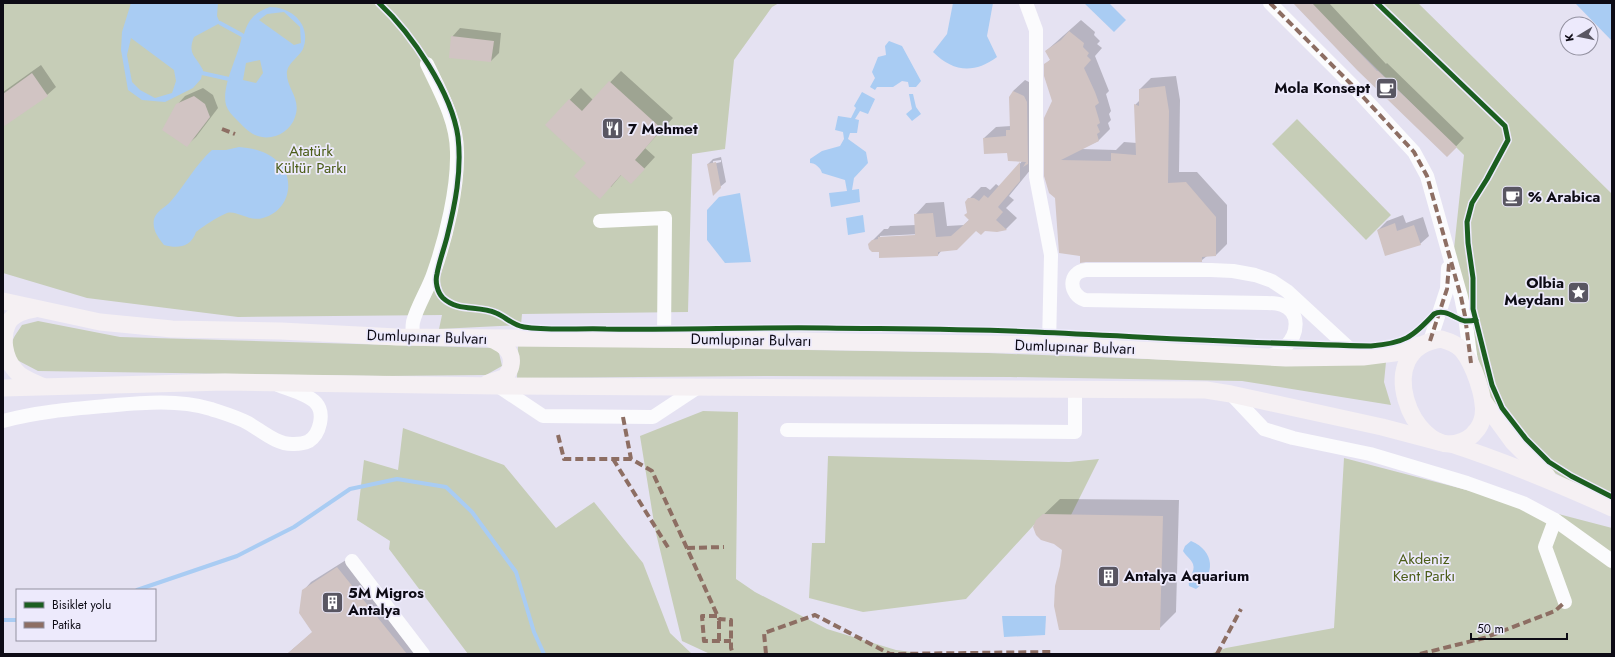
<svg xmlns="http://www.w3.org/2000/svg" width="1615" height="657" font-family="Jost,sans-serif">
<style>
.green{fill:#c6cdb7}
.water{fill:#a9ccf3;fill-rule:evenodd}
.shadow{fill:#0003;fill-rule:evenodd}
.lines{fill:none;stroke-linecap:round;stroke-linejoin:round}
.stream{stroke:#a9ccf3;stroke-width:4}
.building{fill:#d1c4c3}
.minor{stroke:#fbfbfd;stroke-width:14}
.major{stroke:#f5f0f3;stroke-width:17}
.quiet{stroke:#8d6e63;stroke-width:4;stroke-dasharray:8 4;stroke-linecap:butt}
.cycleway-casing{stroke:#edeafc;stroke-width:8}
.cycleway{stroke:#1b5e20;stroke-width:5}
.labels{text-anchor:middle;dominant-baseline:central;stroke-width:3.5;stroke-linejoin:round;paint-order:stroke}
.poi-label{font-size:15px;font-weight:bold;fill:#0d0b15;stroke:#edeafc;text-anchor:start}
.park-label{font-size:15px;fill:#4c5d18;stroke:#edeafc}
.street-label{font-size:15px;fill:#0d0b15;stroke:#edeafc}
</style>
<rect width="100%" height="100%" fill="#e5e2f2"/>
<g class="green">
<polygon points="3,3 779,3 772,7 734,60 725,149 692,154 688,312 522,314 521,325 439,329 442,315 238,317 87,298 3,273"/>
<polygon points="1310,3 1418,3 1612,194 1612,501 1586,490 1553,472 1527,449 1489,396 1480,368 1454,249 1464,155"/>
<polygon points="1297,119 1391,215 1366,240 1272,144"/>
<path d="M38,321L120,337L494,348L499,353L502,366L486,375L383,376L38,371L17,360C9,341 11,342 22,325Z"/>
<polygon points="518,345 988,353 1279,364 1386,362 1384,382 1391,405 1242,381 1010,377 770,376 517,378"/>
<polygon points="703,411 738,412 736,579 755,592 827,629 896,650 926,654 710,654 682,641 655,529 640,436"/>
<polygon points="403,428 504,465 556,528 594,502 643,563 670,633 692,654 468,654 389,549 390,541 357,520 364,460 398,470"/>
<polygon points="828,456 1069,462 1099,459 1071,515 1043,515 966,599 863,612 809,598 812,543 825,543"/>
<polygon points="1344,458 1612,528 1612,654 1210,654 1226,648 1334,628"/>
</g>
<g class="water">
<path d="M131,3H218L217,16L220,23L194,37C187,54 196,56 203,70L201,79L193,88L165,102L142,100L128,90L121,50L122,32ZM131,38L174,70L176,81L172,93L155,98L140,90L132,82L127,55Z"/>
<path d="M953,3H993L987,36L997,57C974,74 953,72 933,52L947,34Z"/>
<polygon points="1084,3 1109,3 1126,20 1114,32"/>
<polygon points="1575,3 1612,3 1612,41"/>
<path d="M270,7C292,7 312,25 303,49C299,57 289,62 287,71C285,87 302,98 295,117C290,133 271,142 255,135C248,132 242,125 237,120C232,115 228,111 226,105C221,85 239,56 242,35L244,34C248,20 255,12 270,7ZM284,12L300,27L301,43L294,45L259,20L267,14ZM260,60L263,73L256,83L243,80L246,63Z"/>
<polygon points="889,41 902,46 921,81 916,87 909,87 908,82 902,81 893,87 877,87 875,90 870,87 875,78 872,72 878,57 886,55 885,46"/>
<path d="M862,92L875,99L868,114L860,111L855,119L859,120L857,133H850L848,139L866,152L868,163L854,178L852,190L859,189L860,202L831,207L829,193L847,191L845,180L822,173C821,168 815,163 810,163V159L822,151L840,146L844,139L843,132L835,130L838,116L851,118L856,108L854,106Z"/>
<polygon points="909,94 913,94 916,107 921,114 912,121 906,114 912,109"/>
<path d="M239,147C252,148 266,151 276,160C297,177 290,211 263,218C249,222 237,210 227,213C217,217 205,225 196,232C191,247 178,249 164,245C158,237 152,230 154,219C157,210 165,208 171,201C185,185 196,164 212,150H226Z"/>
<polygon points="740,193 751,262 725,263 707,240 707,210 719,197"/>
<polygon points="863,215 865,232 848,235 846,218"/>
<path d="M1191,541C1215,551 1216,575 1196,589L1189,586C1187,578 1196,572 1193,564C1191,559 1186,556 1183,551L1185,546Z"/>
<polygon points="1002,616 1046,616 1045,635 1004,637"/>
</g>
<g class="shadow">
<polygon points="1294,3 1329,3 1386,64 1387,63 1464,138 1447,156"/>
<polygon points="1081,20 1095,32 1094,35 1100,41 1097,44 1102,48 1095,56 1109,91 1106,94 1111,111 1109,114 1111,120 1108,123 1110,129 1098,141 1081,149 1116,150 1124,142 1137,143 1135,105 1140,100 1140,89 1151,78 1176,76 1180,100 1179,172 1197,172 1227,205 1227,244 1216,255 1207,256 1202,260 1081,255 1056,198 1053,101 1046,64 1051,59 1046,51"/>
<polygon points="460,28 501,33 499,53 491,61 452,37"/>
<polygon points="41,65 56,87 47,95 3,123 3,92"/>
<polygon points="621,71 673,118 645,148 655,157 642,171 622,174 611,187 588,163 546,125 581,88 593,100"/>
<path d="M1025,80L1035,85L1031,169L1009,196L1014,200L1006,208L1017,218L1006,229L997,231L976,229L942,250L938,255L879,251L869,244L884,229H888L890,226L916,225L915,215L926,203L944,202L947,226L964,225L970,219L966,202L981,187H986L990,190L996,184L1000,187L1023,160L984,138L996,127L1011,126L1013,91ZM920,234V236L880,238V236Z"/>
<polygon points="203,88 213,95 218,108 196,137 187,145 177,105 185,96"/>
<path d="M721,157L726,182L720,187L708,164L713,159ZM721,160V162L713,164V161Z"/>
<polygon points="1403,215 1406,223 1423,217 1429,236 1420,244 1378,230 1387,221"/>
<polygon points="1060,499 1179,500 1176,612 1159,629 1061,567 1063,549 1037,521"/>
<polygon points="346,560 422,654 287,654 313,632 303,591 311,582"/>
</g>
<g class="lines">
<g class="stream">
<polyline points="220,23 242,35"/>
<polyline points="202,73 229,79"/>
<polyline points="137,590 237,556 294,527 350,489 397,479 446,487 472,512 516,572 534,632 544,654"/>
<polyline points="3,620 17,620"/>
</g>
</g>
<g class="building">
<polygon points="1293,3 1312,3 1377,71 1378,71 1457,147 1447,157 1357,70"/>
<polygon points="1069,31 1084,43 1083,47 1089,53 1087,56 1091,60 1084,68 1095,92 1099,103 1095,106 1100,123 1097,125 1100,132 1097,134 1099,141 1061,160 1111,161 1111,153 1136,155 1134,104 1139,106 1139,89 1165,86 1169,111 1168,183 1186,182 1216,217 1216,256 1202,257 1202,262 1086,262 1080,263 1080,256 1059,253 1055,198 1049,193 1044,176 1044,118 1052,101 1044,76 1044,64 1050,60 1045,51 1061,40"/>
<polygon points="451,36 494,41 491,62 449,58"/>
<polygon points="32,73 48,96 3,127 3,94"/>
<polygon points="609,81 662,129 635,160 645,169 631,184 621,175 600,199 574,176 586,163 545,125 569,99 582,111"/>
<polygon points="1013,91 1024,96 1027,102 1028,164 1023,167 1026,162 1008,161 1007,153 984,154 983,138 1006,136 1006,130 1010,130 1009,97"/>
<polygon points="194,96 205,104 210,117 187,147 162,130 176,104"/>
<polygon points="716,162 721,188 713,196 707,164"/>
<polygon points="1020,162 1020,181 998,207 1003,212 996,220 1007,230 997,232 985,231 981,235 976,231 957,250 938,252 938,256 879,258 879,252 872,252 869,249 868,244 872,240 878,239 878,237 915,235 914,214 933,213 936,237 951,236 969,220 964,215 967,213 965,202 968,198 974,198 979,201 984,195 988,198"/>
<polygon points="1395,223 1397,231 1414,225 1421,245 1385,256 1377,230"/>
<polygon points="1043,514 1163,516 1160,630 1059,630 1054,606 1055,586 1060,566 1062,550 1054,544 1041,540 1036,535 1033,527 1036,520"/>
<polygon points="337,567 407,654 287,654 312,632 299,613 302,590"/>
</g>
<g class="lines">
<g class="minor">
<polyline points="1026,3 1036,30 1036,177 1051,255 1049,345"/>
<polyline points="1270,3 1353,86 1414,152 1427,176 1461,297 1465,316 1471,363"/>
<polyline points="600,221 665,218 664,339"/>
<path d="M412,338C413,333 412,327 413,322C417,306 429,288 434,272C446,238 458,188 457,152C457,121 440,91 427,64"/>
<polyline points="1430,341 1447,289 1448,268"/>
<path d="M1267,357C1274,355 1281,352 1286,346C1298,334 1301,312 1282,305C1277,303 1272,303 1266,303L1085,300C1069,295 1067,272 1086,270H1211L1233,271L1255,275L1272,281L1287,291L1353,352L1363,357"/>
<polyline points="498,386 543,416 653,417 700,386"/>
<polyline points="1231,394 1264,429 1293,438 1370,454 1467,483 1523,503 1555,520 1612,561"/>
<path d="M3,421C36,412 71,409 105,406C140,403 177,399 211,409C223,413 237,417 248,423C262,431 277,445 294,444C298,444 305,443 309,441C320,434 325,413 316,403C308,394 290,390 278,385"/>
<polyline points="787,430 1075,432 1075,389"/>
<polyline points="1555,520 1545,547 1565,602"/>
<polyline points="352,561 423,654"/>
</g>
<g class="major">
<polyline points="3,301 100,322 172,329 281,331 397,337 732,340 1049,345 1286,358 1363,357 1402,352 1419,345"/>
<path d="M35,309C26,310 13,314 8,323C1,337 4,358 15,370C21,378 33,382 42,386"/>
<path d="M1441,339C1448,341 1457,344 1462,350C1473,363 1486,398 1483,416C1482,421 1479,428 1475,432C1471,438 1464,441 1457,443C1413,455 1370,349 1441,339Z"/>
<path d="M488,383L506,377C507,373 511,369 511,365C514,351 501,343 491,339"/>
<polyline points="3,388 225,382 498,386 1206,390 1231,394 1382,427 1439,442"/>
<polyline points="1483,401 1513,442 1547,476"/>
<path d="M1451,444C1506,462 1559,484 1612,508"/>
</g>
<g class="quiet">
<polyline points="1270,3 1353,86 1414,152 1427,176 1461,297 1465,316 1471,363"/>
<polyline points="222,129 235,134"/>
<polyline points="1430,341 1447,289 1449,264"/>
<polyline points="623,417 631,459 652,471 719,619 731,620 731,648 733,654"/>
<polyline points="558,435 564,459 631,459"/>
<polyline points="613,459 669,549"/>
<polyline points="687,548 724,547"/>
<polyline points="717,616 702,616 704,641 731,641"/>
<polyline points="719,641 719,619"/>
<polyline points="766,654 764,633 815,615 890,654 1052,652 1053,654"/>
<polyline points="1217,654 1241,609"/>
<polyline points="1420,654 1484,638 1555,611 1565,602"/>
</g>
<defs>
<g id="cycleway">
<path d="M379,3C412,34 452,93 458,137C462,171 455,205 447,237C444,249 439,262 437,274C435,281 437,292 443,298C458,312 478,305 496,313C506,317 512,325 524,327C550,331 579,328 606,329C680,330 754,327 827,328C897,329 967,329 1036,332C1148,337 1260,344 1371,346C1404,343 1412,338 1434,314C1445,308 1455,319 1465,321C1469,321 1472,321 1476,320"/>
<polyline points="1377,3 1505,126 1508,140 1487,179 1472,203 1467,222 1468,243 1473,278 1473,309 1492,385 1502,408 1526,439 1549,462 1571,476 1612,497"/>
</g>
</defs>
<use href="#cycleway" class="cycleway-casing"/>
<use href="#cycleway" class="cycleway"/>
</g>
<defs>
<symbol id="cafe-square" viewBox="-11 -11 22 22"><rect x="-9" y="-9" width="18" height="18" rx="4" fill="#595662" stroke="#edeafc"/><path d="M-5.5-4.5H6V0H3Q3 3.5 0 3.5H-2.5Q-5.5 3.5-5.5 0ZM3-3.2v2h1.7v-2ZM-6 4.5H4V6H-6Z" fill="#fff"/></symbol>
<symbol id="restaurant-square" viewBox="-11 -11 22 22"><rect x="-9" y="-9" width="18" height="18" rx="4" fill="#595662" stroke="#edeafc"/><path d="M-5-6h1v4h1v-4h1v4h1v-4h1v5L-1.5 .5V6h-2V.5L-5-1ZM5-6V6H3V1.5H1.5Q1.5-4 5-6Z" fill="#fff"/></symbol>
<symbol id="sight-square" viewBox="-11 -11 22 22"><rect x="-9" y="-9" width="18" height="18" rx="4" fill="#595662" stroke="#edeafc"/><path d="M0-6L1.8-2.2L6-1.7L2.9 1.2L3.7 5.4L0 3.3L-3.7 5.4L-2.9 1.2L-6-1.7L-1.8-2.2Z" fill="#fff"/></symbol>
<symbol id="building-square" viewBox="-11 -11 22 22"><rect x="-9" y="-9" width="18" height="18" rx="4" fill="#595662" stroke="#edeafc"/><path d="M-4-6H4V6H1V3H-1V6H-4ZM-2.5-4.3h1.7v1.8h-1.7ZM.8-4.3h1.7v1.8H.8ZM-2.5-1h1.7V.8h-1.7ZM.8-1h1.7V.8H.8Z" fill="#fff"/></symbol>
</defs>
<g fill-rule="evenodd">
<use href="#cafe-square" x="1374" y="76" width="25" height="25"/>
<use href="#restaurant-square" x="600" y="116" width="25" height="25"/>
<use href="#cafe-square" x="1500" y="184" width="25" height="25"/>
<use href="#sight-square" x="1566" y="280" width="25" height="25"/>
<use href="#building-square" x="1096" y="564" width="25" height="25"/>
<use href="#building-square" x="320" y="590" width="25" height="25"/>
</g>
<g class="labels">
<g class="poi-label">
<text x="1370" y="88" text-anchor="end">Mola Konsept</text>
<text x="628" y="129">7 Mehmet</text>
<text x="1528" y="197">% Arabica</text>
<text x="1564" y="283" text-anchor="end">Olbia<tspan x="1564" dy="17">Meydanı</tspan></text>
<text x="1124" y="576">Antalya Aquarium</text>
<text x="348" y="593">5M Migros<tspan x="348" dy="17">Antalya</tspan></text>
</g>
<g class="park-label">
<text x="311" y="151">Atatürk<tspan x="311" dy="17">Kültür Parkı</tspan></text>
<text x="1424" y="559">Akdeniz<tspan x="1424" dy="17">Kent Parkı</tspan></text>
</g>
<g class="street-label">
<text transform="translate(427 337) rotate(2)">Dumlupınar Bulvarı</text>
<text transform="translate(751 340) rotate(1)">Dumlupınar Bulvarı</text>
<text transform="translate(1075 347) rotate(2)">Dumlupınar Bulvarı</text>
</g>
</g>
<rect width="1615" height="657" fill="none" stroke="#0d0b15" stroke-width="8"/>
<rect x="16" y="589" width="140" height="52" fill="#edeafc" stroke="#9391a0"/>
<rect x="24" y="602" width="20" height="6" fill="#1b5e20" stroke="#9391a0"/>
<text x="52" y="609" font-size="12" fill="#0d0b15">Bisiklet yolu</text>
<rect x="24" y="622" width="20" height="6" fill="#8d6e63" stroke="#9391a0"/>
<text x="52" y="629" font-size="12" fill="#0d0b15">Patika</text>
<g transform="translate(1579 36) rotate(260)"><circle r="19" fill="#edeafc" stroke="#9391a0"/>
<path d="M0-3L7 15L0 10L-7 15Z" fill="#595662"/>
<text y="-6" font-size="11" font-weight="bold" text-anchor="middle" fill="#0d0b15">K</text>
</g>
<path d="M1471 633v6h96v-6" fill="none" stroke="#0d0b15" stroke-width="2"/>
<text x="1477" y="633" font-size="12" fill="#0d0b15" stroke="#edeafc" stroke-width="3" paint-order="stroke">50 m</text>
</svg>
